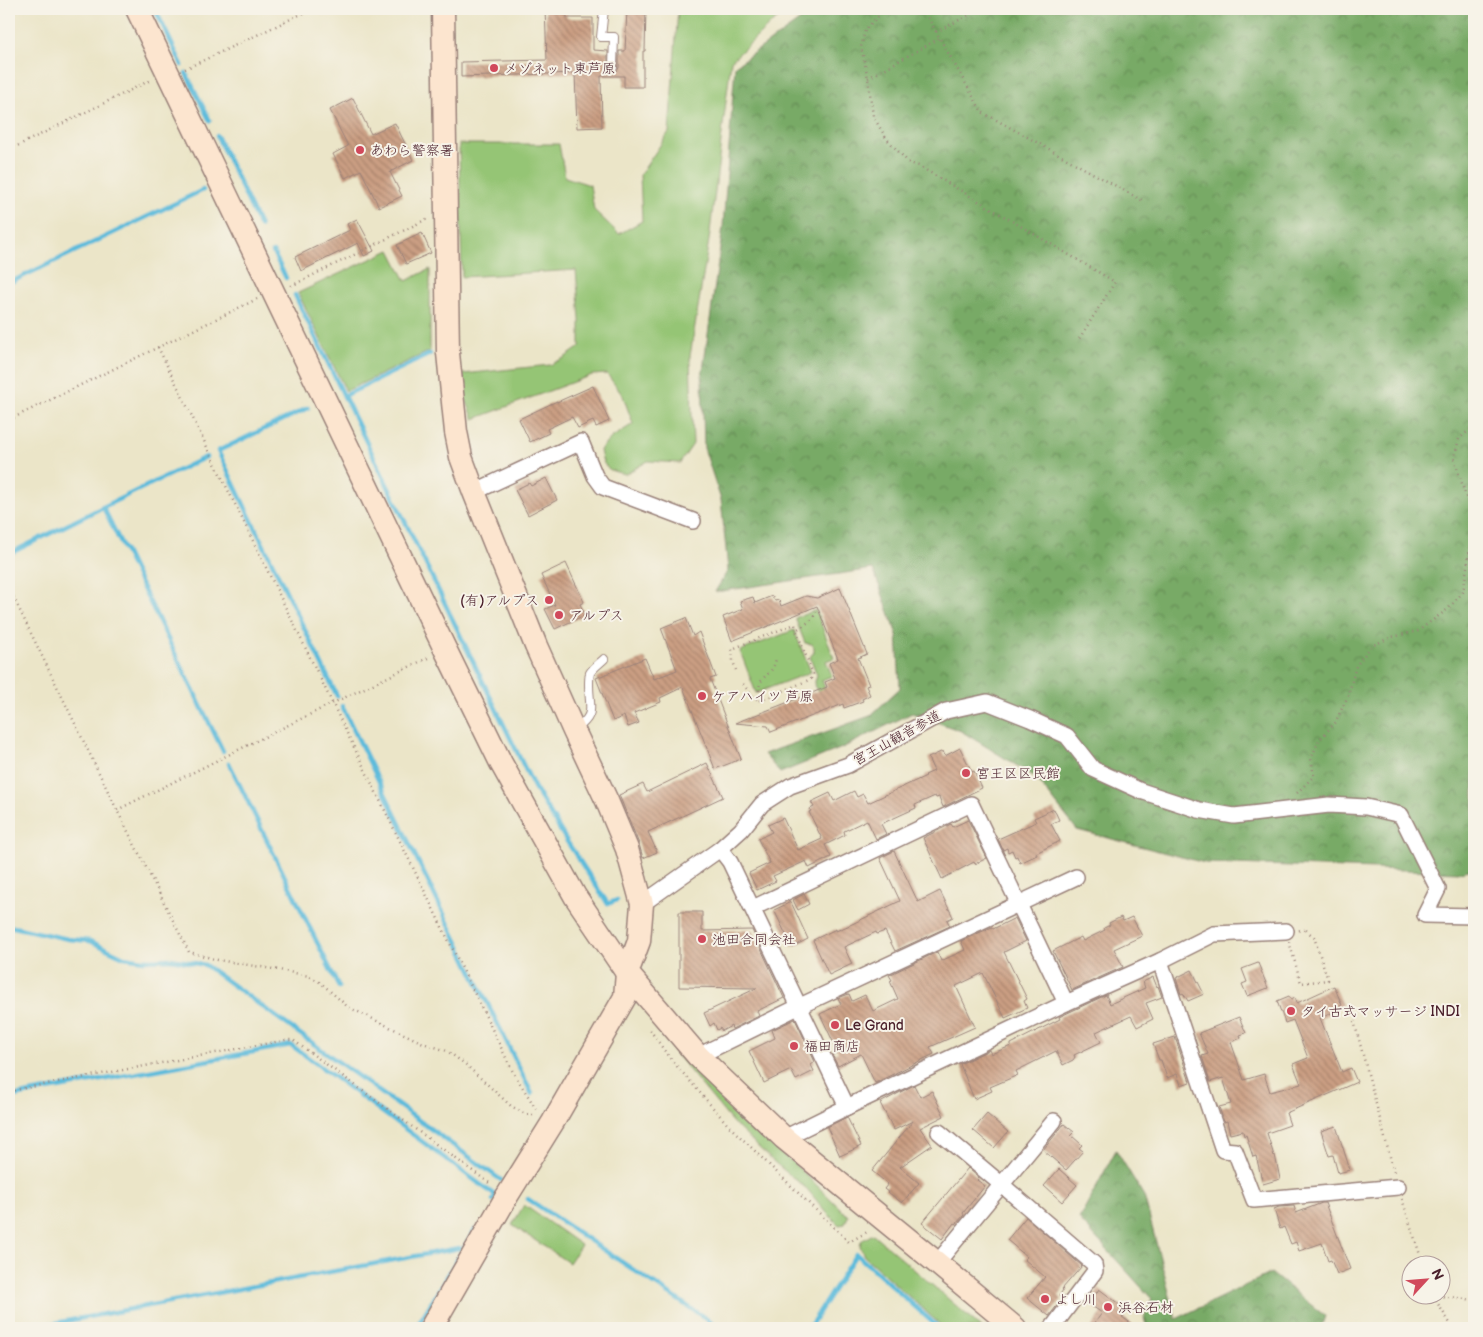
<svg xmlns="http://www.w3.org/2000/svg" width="1483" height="1337" font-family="'Balsamiq Sans','Klee One',sans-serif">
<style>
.green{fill:#95c574;stroke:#707250}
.forest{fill:url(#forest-crowns);stroke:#616448}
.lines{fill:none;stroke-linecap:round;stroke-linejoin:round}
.stream{stroke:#5dbbdb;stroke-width:4.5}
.building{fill:url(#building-back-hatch)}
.lane-casing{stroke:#9a827a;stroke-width:10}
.street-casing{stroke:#9a827a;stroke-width:18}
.secondary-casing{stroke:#9a827a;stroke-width:25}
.path{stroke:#9a827a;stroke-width:2.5;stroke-dasharray:1 4;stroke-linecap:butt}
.lane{stroke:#fff;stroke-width:8}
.street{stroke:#fff;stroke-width:15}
.secondary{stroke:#fce5cf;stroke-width:22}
.poi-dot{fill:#d1495b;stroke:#f7f3e8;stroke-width:2}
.labels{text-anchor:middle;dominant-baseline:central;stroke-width:4;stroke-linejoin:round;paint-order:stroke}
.poi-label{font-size:14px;fill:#4a1f2b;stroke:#f7f3e8;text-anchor:start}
.street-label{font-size:14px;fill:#4a1f2b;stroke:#f7f3e8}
</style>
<defs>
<pattern id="forest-crowns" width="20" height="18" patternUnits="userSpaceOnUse" patternTransform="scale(1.25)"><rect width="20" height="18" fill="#78aa66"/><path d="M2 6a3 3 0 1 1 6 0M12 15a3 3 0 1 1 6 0" fill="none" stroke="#648a54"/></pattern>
<pattern id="building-back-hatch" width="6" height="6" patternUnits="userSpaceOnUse" patternTransform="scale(1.25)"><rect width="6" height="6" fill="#cb9f83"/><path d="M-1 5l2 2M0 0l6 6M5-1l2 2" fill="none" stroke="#a7816b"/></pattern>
</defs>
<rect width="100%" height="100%" fill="#f7f3e8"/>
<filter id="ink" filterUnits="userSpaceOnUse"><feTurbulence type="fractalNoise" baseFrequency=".02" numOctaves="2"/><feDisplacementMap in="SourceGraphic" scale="10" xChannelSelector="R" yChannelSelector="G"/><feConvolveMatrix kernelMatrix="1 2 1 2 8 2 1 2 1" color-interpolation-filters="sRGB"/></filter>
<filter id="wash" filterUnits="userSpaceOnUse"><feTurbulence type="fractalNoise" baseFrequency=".0096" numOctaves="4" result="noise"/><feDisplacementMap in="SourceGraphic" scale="20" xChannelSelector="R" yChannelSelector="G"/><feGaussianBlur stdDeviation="1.12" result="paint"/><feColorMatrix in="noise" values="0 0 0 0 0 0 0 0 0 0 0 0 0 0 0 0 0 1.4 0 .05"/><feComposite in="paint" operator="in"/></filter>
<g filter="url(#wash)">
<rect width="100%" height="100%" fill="#ebe5c8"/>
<g class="green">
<path d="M678,9H793L774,21L731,61L709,240L690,356L693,444L680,463L648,461L626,474C608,471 603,468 600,450L611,438L633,424L623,396L607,374L592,375L474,419L465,398L463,374L550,365L564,358L580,347V319L576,270L462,277L459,144H559L565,177L590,185L594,210L619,234L642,221L640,175L669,132Z"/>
<polygon points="390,250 406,281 430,269 430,351 346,391 298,293"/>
<polygon points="816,610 834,658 826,661 832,676 822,680 828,696 816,689 814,685 817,675 810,657 814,652 814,647 812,644 805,643 795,618"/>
<polygon points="794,630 811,672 756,693 740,651"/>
<polygon points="674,1044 717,1089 739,1116 799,1168 848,1216 845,1224 839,1225 827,1213 807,1189 774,1162 733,1123 675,1053 671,1045"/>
<polygon points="524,1205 581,1245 569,1263 512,1225"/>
<polygon points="873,1234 982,1328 944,1328 864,1256 860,1246 861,1241"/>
</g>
<g class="forest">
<polygon points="816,9 1474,9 1474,869 1460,872 1205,863 1077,830 1035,777 961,731 912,713 842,748 780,773 764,754 870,716 900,688 897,634 873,569 715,592 728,570 721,500 704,448 702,377 723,227 735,66"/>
<polygon points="1116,1150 1144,1196 1176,1319 1271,1273 1325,1316 1321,1328 1147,1328 1144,1318 1152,1299 1079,1219"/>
</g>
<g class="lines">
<g class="stream">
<polyline points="155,9 182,65"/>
<polyline points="186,73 210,121"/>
<polyline points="217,136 260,226"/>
<polyline points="273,252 286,278"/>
<polyline points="9,283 203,190"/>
<polyline points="295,295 534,787 568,843 608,904 617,900"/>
<polyline points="344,396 430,354"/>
<polyline points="308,408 218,451 337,696"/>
<polyline points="206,457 103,507 223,751"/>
<polyline points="9,554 103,507"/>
<polyline points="342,706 532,1094"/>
<polyline points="229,763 339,987"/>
<polyline points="9,926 68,939 90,941 124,957 144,960 171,959 205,965 501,1180"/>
<polyline points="9,1097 291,1045 496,1196 493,1200"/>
<polyline points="528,1199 720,1328"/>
<polyline points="29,1328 459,1248"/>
<polyline points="416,1328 475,1230"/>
<polyline points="809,1328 856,1254 939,1328"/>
</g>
</g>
<g id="blocks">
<g class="building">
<polygon points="545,9 566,9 567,18 593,18 593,50 608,51 608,69 613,73 616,72 619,68 619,51 625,51 627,9 646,9 645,51 643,51 643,87 624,87 624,76 601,76 602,127 577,128 575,73 461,77 461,62 547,60"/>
<polygon points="353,98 371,134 395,123 413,160 390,172 402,196 379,207 361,170 345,178 333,154 348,146 330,110"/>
<polygon points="357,219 374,251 364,256 358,243 301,271 295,257 350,230 347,224"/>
<polygon points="422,233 431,253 406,264 397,245"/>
<polygon points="593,386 609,421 596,427 593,421 578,428 572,417 547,429 549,433 530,442 519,419 557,401 557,402"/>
<polygon points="546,478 557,500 528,515 515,490 529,483 531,486"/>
<polygon points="566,563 584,602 580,604 585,615 555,629 545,609 555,605 541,575"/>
<polygon points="840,588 867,654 858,658 869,685 866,686 870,695 862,699 863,701 844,708 843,704 771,732 768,726 735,723 827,687 825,682 835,678 829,663 838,659 817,606 732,641 723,617 743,609 740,601 753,597 755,603 772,596 775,601 779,600 781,606 806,596 817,598"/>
<polygon points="686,618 693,636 699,632 716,677 710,679 741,759 715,769 683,687 660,698 661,702 634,713 639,723 628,727 624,716 613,721 596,678 645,658 654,679 677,670 661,628"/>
<polygon points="960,748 972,772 974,771 982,788 943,807 939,797 936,798 935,796 915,805 916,808 881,824 886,834 876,839 867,820 844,831 845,835 825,845 831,857 809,868 806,861 773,876 776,881 757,890 749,873 770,863 758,839 772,832 768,825 783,818 798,850 822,839 809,812 811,811 810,809 814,807 811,802 830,793 834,801 854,791 857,797 863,794 868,803 926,776 925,775 934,771 928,758 943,751 945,756"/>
<polygon points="707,763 723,797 648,832 657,852 643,858 639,844 619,795 643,784 647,792"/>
<polygon points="1054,809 1059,820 1051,824 1060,841 1036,853 1037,855 1020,863 1017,856 1015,857 1012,850 1008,852 1007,848 1003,850 998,839 1036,822 1034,818"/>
<polygon points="968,820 987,858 975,864 974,862 942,879 923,838 951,824 953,827"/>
<polygon points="894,851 918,902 940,891 953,917 947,920 950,926 895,951 885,931 877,934 876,932 844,947 852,964 829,975 813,940 836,929 836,931 850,925 900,901 880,858"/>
<polygon points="804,894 809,904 798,910 793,900"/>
<polygon points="791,902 808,939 792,947 774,910"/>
<polygon points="679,912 702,912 702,931 752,930 784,998 757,1011 759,1016 732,1029 731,1026 722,1031 720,1028 717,1030 714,1023 710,1026 704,1013 757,988 679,987"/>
<polygon points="1121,917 1123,921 1132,917 1142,936 1114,949 1123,967 1072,990 1053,951 1081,937 1083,941 1105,930 1104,928 1110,925 1109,923"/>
<polygon points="1015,918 1026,941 1004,952 1027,999 1024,1001 1027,1008 1005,1018 983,973 956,986 975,1027 930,1047 934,1054 875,1083 861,1054 838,1066 832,1055 838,1052 820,1014 841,1004 838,998 849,994 852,1001 865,995 873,1011 898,999 890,981 892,980 889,975 937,952 941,961 965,950 961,941 992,927 993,929"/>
<polygon points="1258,963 1268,988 1247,996 1242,984 1247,982 1242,969"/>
<polygon points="1192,970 1204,994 1188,1001 1183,993 1181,994 1176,978"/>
<polygon points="1153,977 1157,987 1158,986 1162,997 1146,1003 1153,1019 1137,1027 1131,1016 1096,1032 1101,1042 1074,1055 1075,1057 1073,1060 1063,1065 1056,1051 1016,1071 1018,1075 990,1087 992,1091 974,1099 960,1064 989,1050 991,1054 1011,1046 1011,1044 1060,1019 1059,1017 1106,995 1110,1004 1145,988 1143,982"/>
<polygon points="1334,986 1342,1005 1335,1008 1337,1011 1320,1018 1342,1072 1351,1068 1357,1082 1286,1113 1290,1125 1267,1133 1274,1156 1275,1155 1280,1179 1263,1184 1256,1156 1253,1157 1246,1135 1244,1136 1243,1131 1230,1134 1227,1121 1224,1122 1219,1107 1231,1104 1223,1078 1210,1082 1202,1056 1208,1054 1199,1033 1239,1017 1246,1033 1240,1035 1241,1038 1231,1042 1244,1080 1264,1074 1270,1092 1301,1084 1293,1064 1308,1058 1293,1020 1285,1023 1277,1001 1289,996 1291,1000 1295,998 1297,1003"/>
<polygon points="795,1019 815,1062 811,1065 814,1071 796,1080 791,1070 764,1083 749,1051 775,1038 772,1030"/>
<polygon points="1175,1037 1190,1082 1181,1085 1177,1074 1167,1078 1161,1060 1159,1060 1153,1044"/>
<polygon points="914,1085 920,1097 932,1091 944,1116 920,1128 932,1145 900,1167 919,1183 902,1203 884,1189 888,1184 872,1171 913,1121 894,1130 880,1103"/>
<polygon points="987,1114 1008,1132 994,1148 973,1130"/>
<polygon points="847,1117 861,1146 840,1156 827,1127"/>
<polygon points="1064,1124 1074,1132 1071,1135 1082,1145 1079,1148 1083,1151 1066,1170 1043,1150"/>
<polygon points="1336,1126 1350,1170 1338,1173 1333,1155 1329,1156 1321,1131"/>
<polygon points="968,1168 979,1178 977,1180 985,1186 963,1213 964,1215 956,1224 954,1223 942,1239 922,1223"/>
<polygon points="1059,1169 1077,1185 1062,1202 1044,1186"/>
<polygon points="1322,1203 1325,1203 1350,1269 1337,1274 1331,1260 1328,1261 1322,1243 1299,1251 1296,1242 1291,1244 1284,1227 1280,1229 1274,1209 1279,1207 1294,1206 1296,1213"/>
<polygon points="1026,1217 1082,1266 1062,1289 1063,1290 1059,1296 1062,1299 1049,1316 1027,1298 1045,1277 1024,1259 1027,1257 1007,1240"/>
<polygon points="1099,1289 1127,1310 1122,1317 1138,1328 1091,1328 1102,1313 1089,1304"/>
</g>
</g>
</g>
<g filter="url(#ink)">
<use href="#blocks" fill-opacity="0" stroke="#9a827a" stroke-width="1"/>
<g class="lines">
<defs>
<g id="lane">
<polyline points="604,9 601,37 614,37 613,67"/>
<path d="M575,730C597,714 589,708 589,685C589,681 589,677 590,673C593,668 600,663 604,659"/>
</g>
<g id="street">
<polyline points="474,492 581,442 595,476 603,487 693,521"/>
<polyline points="720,849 730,862 847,1107"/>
<polyline points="642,904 720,849 741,830 762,804 790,786 848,765 946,711 987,702 1030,719 1067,736 1093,769 1141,791 1199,810 1234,816 1329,805 1366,807 1401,815 1438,889 1425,915 1474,916"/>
<polyline points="753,908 971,804 1066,1003 847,1107 784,1138"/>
<polyline points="1160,961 1223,1150 1235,1151 1254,1200 1398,1187"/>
<polyline points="1066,1003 1160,961 1214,934 1286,931"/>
<polyline points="698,1056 800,1006 1076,877"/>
<polyline points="939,1132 1001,1184 1094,1264 1095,1271 1052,1328"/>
<polyline points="937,1263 1054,1121"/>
</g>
<g id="secondary">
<polyline points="137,9 445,649 501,763 575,896 627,973 698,1056 784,1138 937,1263 1015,1328"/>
<polyline points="431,1328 507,1196 553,1122 625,997 627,973 639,941 642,904 627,849 607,801 574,731 536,646 474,492 461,457 456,432 448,353 443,9"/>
</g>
</defs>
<use href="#lane" class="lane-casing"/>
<use href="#street" class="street-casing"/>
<use href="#secondary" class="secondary-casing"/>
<g class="path">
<polyline points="885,9 865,30 861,47 868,78 873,116 886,138 909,163 919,166 1115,282 1079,339"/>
<polyline points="923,9 982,112 1143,201"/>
<polyline points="936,32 969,15"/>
<polyline points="185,69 312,9"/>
<polyline points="868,78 940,38"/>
<polyline points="9,150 151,80"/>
<polyline points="291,286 427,219"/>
<polyline points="158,347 513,1072 538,1112"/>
<polyline points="9,420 257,299"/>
<polyline points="1474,426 1459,439 1454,458 1474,522"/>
<polyline points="9,588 117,810 189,952 218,960 279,970 309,976 321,983 348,1007 423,1043 447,1051 465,1064 511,1106 527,1115 536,1115"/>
<polyline points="736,670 733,661 732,649 795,624 796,629"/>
<path d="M743,684L753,697L760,701L811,679L813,674L796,630C806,624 815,620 817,608"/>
<path d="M760,701C755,672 771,681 776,659"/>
<polyline points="1297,793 1314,776 1311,759 1319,740 1335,723 1348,696 1356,666 1371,646 1392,637 1418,631 1448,609 1463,592 1474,525"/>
<polyline points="117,810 333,703 430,657"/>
<polygon points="1306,930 1314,937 1328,980 1301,983 1286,931"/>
<polyline points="1354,1021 1394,1172"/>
<polyline points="650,1030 669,1057 728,1125 849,1242 869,1231"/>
<polyline points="9,1091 286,1040 293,1040 492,1185"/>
<polyline points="1402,1199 1423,1264"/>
<polyline points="1433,1295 1474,1300"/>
<polyline points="1433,1296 1453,1328"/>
</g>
<use href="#lane" class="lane"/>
<use href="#street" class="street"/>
<use href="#secondary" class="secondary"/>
</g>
</g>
<g class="poi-dot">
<circle cx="494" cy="68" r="5"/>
<circle cx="360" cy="150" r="5"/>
<circle cx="549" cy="600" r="5"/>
<circle cx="559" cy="615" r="5"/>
<circle cx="702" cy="696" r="5"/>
<circle cx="966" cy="773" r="5"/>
<circle cx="702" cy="939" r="5"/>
<circle cx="1291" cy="1011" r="5"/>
<circle cx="835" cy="1025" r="5"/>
<circle cx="794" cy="1046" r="5"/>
<circle cx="1045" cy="1299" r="5"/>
<circle cx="1108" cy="1307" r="5"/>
</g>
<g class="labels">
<g class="poi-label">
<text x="504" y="68">メゾネット東芦原</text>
<text x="370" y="150">あわら警察署</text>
<text x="539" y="600" text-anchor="end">(有)アルプス</text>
<text x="569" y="615">アルプス</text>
<text x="712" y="696">ケアハイツ 芦原</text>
<text x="976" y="773">宮王区区民館</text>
<text x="712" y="939">池田合同会社</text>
<text x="1301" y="1011">タイ古式マッサージ INDI</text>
<text x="845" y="1025">Le Grand</text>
<text x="804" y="1046">福田商店</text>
<text x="1055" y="1299">よし川</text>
<text x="1118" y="1307">浜谷石材</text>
</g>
<g class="street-label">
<text transform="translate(897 738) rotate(-29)">宮王山観音参道</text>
</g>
</g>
<rect width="1483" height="1337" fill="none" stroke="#f7f3e8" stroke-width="30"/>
<g transform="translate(1426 1280) rotate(64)"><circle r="24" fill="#f7f3e8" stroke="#b29e9c"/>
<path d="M0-4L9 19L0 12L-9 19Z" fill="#d1495b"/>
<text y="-8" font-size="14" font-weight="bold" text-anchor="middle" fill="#4a1f2b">N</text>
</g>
</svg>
